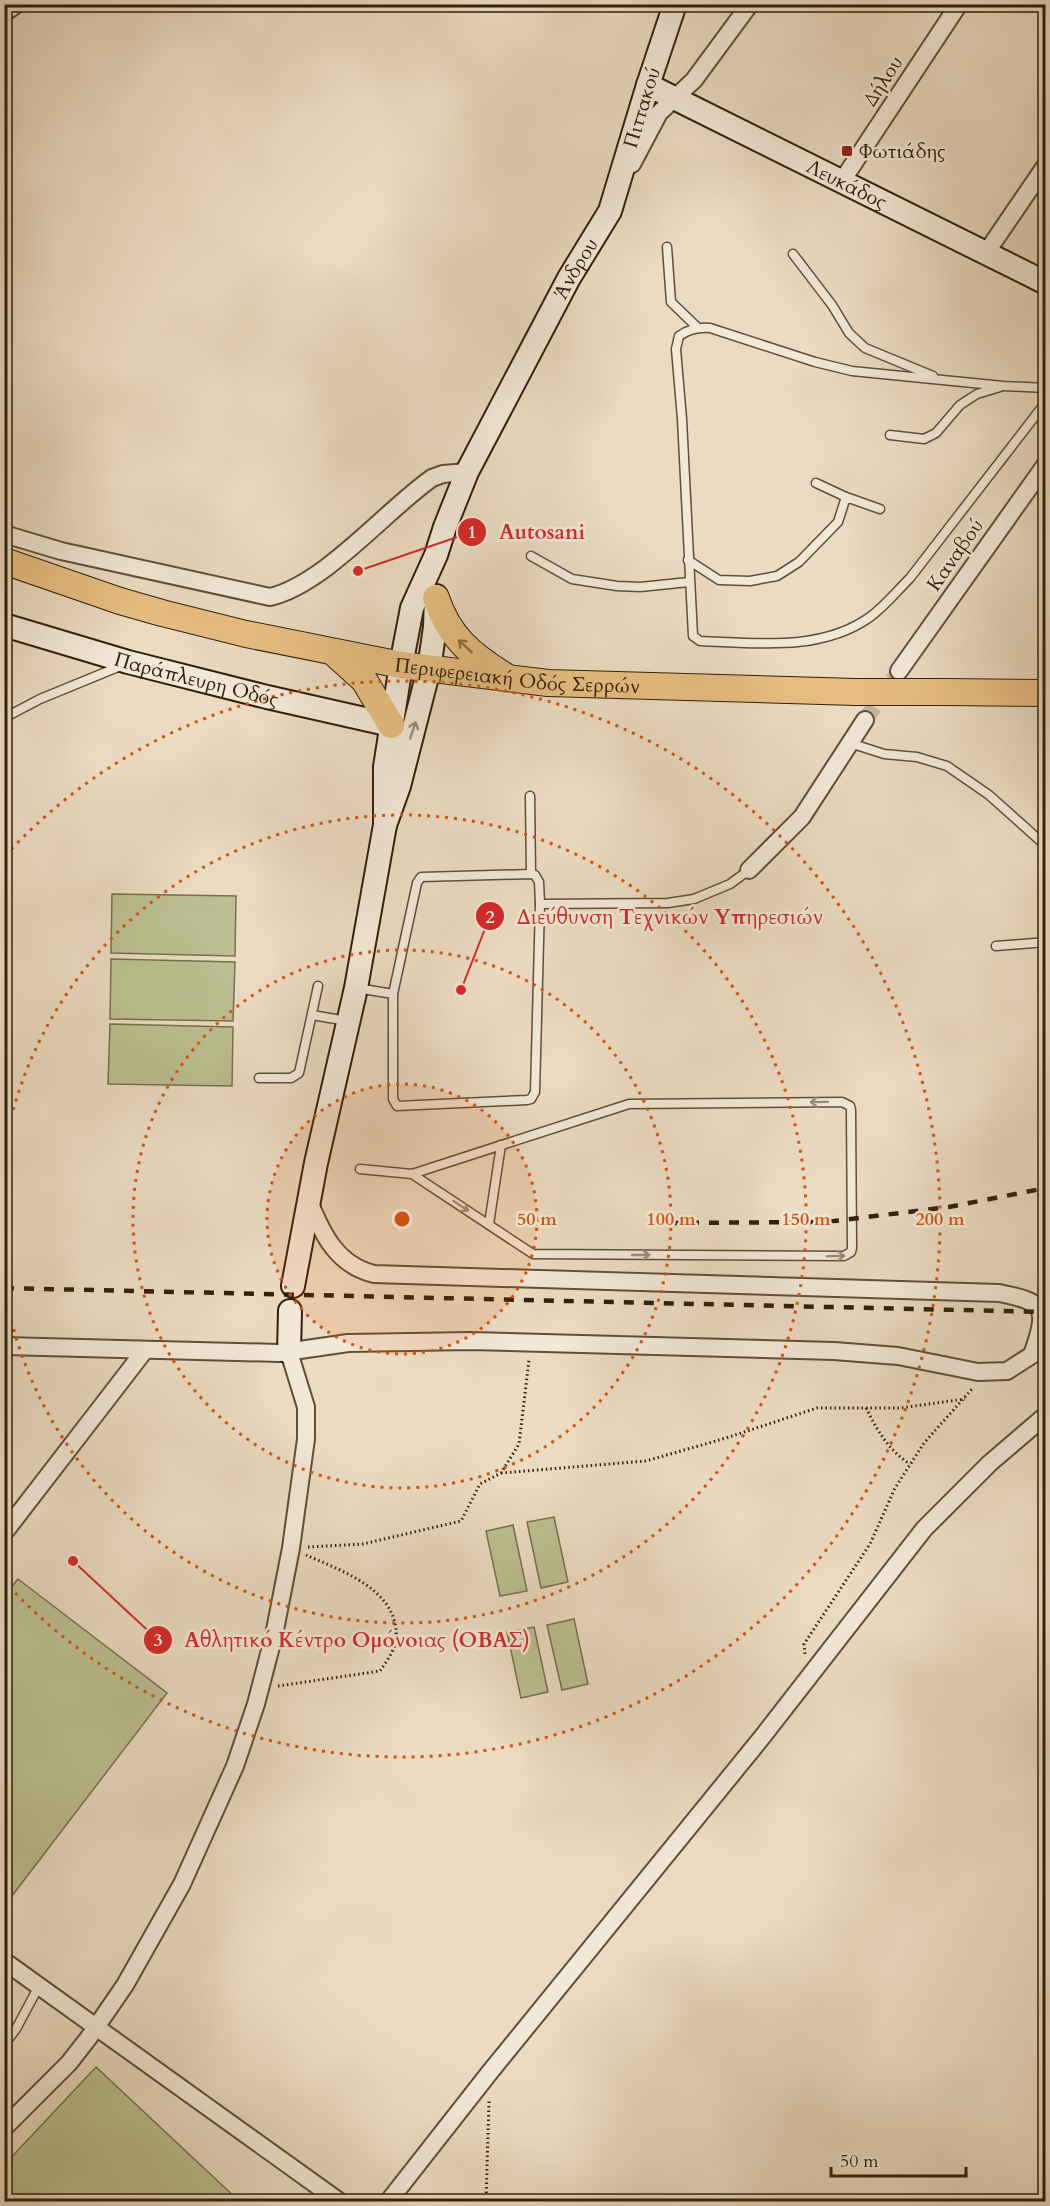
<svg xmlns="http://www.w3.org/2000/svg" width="1050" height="2206" font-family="Cardo,serif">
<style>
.pitch{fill:#bbbf91;stroke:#76704d;stroke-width:1.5}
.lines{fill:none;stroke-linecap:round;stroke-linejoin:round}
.street-tunnel{stroke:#c6b69d;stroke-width:16;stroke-dasharray:16 8;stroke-linecap:butt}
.lane-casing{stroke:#5f4f37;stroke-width:11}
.street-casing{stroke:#5f4f37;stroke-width:20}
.secondary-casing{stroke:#302009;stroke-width:26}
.primary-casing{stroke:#302009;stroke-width:28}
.path{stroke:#302009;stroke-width:3;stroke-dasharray:1.5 3;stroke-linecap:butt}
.lane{stroke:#f2e8d7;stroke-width:8}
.street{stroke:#f2e8d7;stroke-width:16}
.secondary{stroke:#f2e8d7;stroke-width:22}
.primary{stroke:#e6be81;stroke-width:26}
.rail{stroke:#302009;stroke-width:4.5;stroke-dasharray:10 10;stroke-linecap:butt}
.primary-bridge-casing{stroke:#302009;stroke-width:28;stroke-linecap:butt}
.primary-bridge{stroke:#e6be81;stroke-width:26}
.oneway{stroke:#8b6f45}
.oneway2{stroke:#9b8e7a}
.ring{fill:none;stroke:#d6530c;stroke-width:3;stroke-dasharray:3 6}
.poi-dot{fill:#8f2418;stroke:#f2e8d7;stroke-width:2}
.labels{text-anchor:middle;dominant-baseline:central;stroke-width:5;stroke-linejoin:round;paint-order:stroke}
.street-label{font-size:20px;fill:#302009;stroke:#f2e8d7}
.poi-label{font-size:20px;fill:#302009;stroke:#f2e8d7;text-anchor:start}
.centre{fill:#d6530c;stroke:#f2e8d7;stroke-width:3}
.ring-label{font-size:18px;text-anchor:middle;font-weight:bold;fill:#d6530c;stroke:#f2e8d7;stroke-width:5;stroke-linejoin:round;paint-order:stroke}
.leader{fill:none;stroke:#d62828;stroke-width:2}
.callout-dot{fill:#d62828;stroke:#f2e8d7;stroke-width:2}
.mark-label{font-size:18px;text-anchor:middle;font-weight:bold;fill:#fff}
.callout-label{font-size:21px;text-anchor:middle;font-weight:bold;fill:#d62828;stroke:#f2e8d7;stroke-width:5;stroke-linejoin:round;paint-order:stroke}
</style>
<rect width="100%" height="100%" fill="#ebdbc2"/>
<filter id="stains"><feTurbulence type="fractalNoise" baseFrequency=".00333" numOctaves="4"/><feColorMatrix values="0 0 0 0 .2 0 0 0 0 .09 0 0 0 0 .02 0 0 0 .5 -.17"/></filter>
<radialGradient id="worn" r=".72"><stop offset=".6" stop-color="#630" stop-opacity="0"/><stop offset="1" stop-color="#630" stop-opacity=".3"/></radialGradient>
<g class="pitch">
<polygon points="112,894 236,896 235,956 111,953"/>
<polygon points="111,959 235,962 233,1021 110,1019"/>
<polygon points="110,1024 233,1027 232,1086 108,1084"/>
<polygon points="554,1517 568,1582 541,1588 527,1522"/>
<polygon points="513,1525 527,1591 500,1596 486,1531"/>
<polygon points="18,1579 167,1693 5,1905 4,1596"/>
<polygon points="574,1619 588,1684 562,1690 547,1625"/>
<polygon points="534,1627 548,1692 521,1698 507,1632"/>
<polygon points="96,2067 239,2201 5,2201 5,2164"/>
</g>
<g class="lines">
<polyline class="street-tunnel" points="865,720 899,671"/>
<defs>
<g id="lane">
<polyline points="667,247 671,302 697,327"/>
<polyline points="793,254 832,305 849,333 865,348 933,376"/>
<path d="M1046,388L1003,386L852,371L815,362L710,328C698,327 689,329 679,336L676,349L682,419L693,636L700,641C756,643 821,652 870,617C885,606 897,591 910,578L1046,402"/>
<polyline points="890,435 924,439 936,433 960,405 977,394 1000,387"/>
<polyline points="816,483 846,497"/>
<polyline points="531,556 572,579 617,586 640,587 689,582"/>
<polyline points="688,560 719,580 750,581 777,576 799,562 838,522 846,497 880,509"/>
<polyline points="4,718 40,699 123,665"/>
<polyline points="850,743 884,754 917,757 947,766 989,795 1046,846"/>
<polyline points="530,796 531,874"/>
<polyline points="996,946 1046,942"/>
<polyline points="357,988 393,994 393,1099 397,1106 527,1100 531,1099 535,1092 540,904 668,903 694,899 730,884 749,870"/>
<polyline points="393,994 417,883 421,877 531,874 535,875 539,882 540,904"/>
<polyline points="312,1015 347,1021"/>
<polyline points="259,1078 291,1078 299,1073 318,986"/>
<polyline points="360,1169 412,1174 629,1104 842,1102 850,1106 851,1110 852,1248 851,1252 844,1256 533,1254 412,1174"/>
<polyline points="489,1224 501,1145"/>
<polyline points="4,2045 16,2029 39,1986"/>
</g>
<g id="street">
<polyline points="4,13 17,4"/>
<polyline points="632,164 659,113 694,80 750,4"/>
<polyline points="842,181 959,4"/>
<polyline points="986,253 1046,165"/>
<path d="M4,534L61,551L270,597C325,584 385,511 432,478L443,474L467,472"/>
<polyline points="899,671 1046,464"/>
<polyline points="749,870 802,817 865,720"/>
<path d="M309,1201C322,1234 337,1265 374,1274L999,1293C1044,1302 1049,1307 1033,1352"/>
<polyline points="4,1346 279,1353 348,1343 471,1341 834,1351 898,1356 978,1372 1007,1371 1046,1346"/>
<polyline points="4,1533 145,1350"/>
<polyline points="4,1961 340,2202"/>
<polyline points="4,2128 69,2063 90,2036 125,1985 182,1884 235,1766 256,1704 274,1635 291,1548 306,1439 306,1407 289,1352"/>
<polyline points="388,2202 490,2072 763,1736 924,1529 990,1463 1046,1415"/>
</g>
<g id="secondary">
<path id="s1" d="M648,85L1046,283"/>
<path id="s2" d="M4,625L128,662L267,697L391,725"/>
<path id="s3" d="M385,825V767L401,665L412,608L436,555L445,527L467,472L569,278L610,211L648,85L675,4"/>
<polyline points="293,1286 316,1163 356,988 385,825 399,786 429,669 435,627 436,596"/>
<polyline points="289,1352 290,1311"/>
</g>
<g id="primary">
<path id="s4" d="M4,561L120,601L162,613L246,634L401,665L548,683L856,692"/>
<path d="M436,598C449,637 471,655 505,676"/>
<polyline points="333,652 364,680 391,725"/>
<polyline points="943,692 1046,693"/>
</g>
</defs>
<use href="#lane" class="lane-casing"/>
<use href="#street" class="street-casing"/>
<use href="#secondary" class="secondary-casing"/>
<use href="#primary" class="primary-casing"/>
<g class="path">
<path d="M866,1408C877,1430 889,1451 910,1464"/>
<polyline points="501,1473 646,1461 726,1438 817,1408 900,1408 965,1399"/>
<polyline points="308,1547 363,1544 461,1521 480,1484 501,1473 519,1444 529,1360"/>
<polyline points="805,1654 804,1644 870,1544 895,1488 924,1443 972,1389"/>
<path d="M278,1686L380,1671C386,1662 396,1649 396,1638C399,1590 342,1571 306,1555"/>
<polyline points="486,2202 489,2101"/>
</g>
<use href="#lane" class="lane"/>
<use href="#street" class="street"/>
<use href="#secondary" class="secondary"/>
<use href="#primary" class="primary"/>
<g class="rail">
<polyline points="669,1223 826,1222 949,1207 1046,1188"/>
<polyline points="4,1288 1046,1312"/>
</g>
<defs>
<polyline id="primary-bridge" points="856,692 943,692"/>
</defs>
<use href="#primary-bridge" class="primary-bridge-casing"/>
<use href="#primary-bridge" class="primary-bridge"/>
</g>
<defs><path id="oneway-shaft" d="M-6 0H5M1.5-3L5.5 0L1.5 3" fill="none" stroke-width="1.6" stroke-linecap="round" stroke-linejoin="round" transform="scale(1.5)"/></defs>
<use class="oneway" href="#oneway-shaft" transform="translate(465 646) rotate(-137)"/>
<g class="oneway2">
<use href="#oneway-shaft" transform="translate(413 730) rotate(-72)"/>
<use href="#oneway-shaft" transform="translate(819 1102) rotate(179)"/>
<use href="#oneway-shaft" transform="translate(461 1206) rotate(33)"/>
<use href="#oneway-shaft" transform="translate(641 1255)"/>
<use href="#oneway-shaft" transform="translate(836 1256) rotate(-2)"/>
</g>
<circle cx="402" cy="1219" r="135" fill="#d6530c" fill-opacity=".12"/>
<g class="ring">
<circle cx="402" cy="1219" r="135"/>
<circle cx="402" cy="1219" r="269"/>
<path d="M5 1145A404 404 0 1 1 5 1293"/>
<path d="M5 856A538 538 0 1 1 5 1582"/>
</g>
<rect class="poi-dot" x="841" y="145" width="12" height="12" rx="3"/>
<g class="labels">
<g class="street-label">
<text transform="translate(883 81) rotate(-57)">Δήλου</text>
<text stroke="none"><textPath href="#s3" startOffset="772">Πιττακού</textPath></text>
<text stroke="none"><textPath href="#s1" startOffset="222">Λευκάδος</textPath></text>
<text stroke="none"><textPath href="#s3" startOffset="597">Άνδρου</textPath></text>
<text transform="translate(955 555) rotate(-55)">Καναβού</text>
<text stroke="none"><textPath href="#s4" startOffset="528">Περιφερειακή Οδός Σερρών</textPath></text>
<text stroke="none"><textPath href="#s2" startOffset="200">Παράπλευρη Οδός</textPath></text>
</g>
<g class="poi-label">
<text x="859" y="151">Φωτιάδης</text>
</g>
</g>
<circle cx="402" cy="1219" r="9" class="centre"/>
<g class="ring-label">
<text x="537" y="1225">50 m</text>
<text x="671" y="1225">100 m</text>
<text x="806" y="1225">150 m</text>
<text x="940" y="1225">200 m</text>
</g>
<path class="leader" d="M358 571L472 532M461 990L490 916M73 1561L158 1640"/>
<g class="callout-dot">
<circle cx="358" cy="571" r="6"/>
<circle cx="461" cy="990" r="6"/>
<circle cx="73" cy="1561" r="6"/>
<circle cx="472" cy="532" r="15"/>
<circle cx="490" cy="916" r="15"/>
<circle cx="158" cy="1640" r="15"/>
</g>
<g class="mark-label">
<text x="472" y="538">1</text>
<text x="490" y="923">2</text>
<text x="158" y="1646">3</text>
</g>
<g class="callout-label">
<text x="542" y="539">Autosani</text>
<text x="670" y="924">Διεύθυνση Τεχνικών Υπηρεσιών</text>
<text x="357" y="1647">Αθλητικό Κέντρο Ομόνοιας (ΟΒΑΣ)</text>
</g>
<rect width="1050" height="2206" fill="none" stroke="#ebdbc2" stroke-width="24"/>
<rect x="6" y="6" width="1038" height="2194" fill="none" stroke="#302009" stroke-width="3"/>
<rect x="12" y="12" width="1026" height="2182" fill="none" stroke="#302009" stroke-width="1.5"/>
<path d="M831 2167v9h135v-9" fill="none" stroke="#302009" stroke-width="3"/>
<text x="840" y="2167" font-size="18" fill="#302009" stroke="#f2e8d7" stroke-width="4.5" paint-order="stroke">50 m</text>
<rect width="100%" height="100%" filter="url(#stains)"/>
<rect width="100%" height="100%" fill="url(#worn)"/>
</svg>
